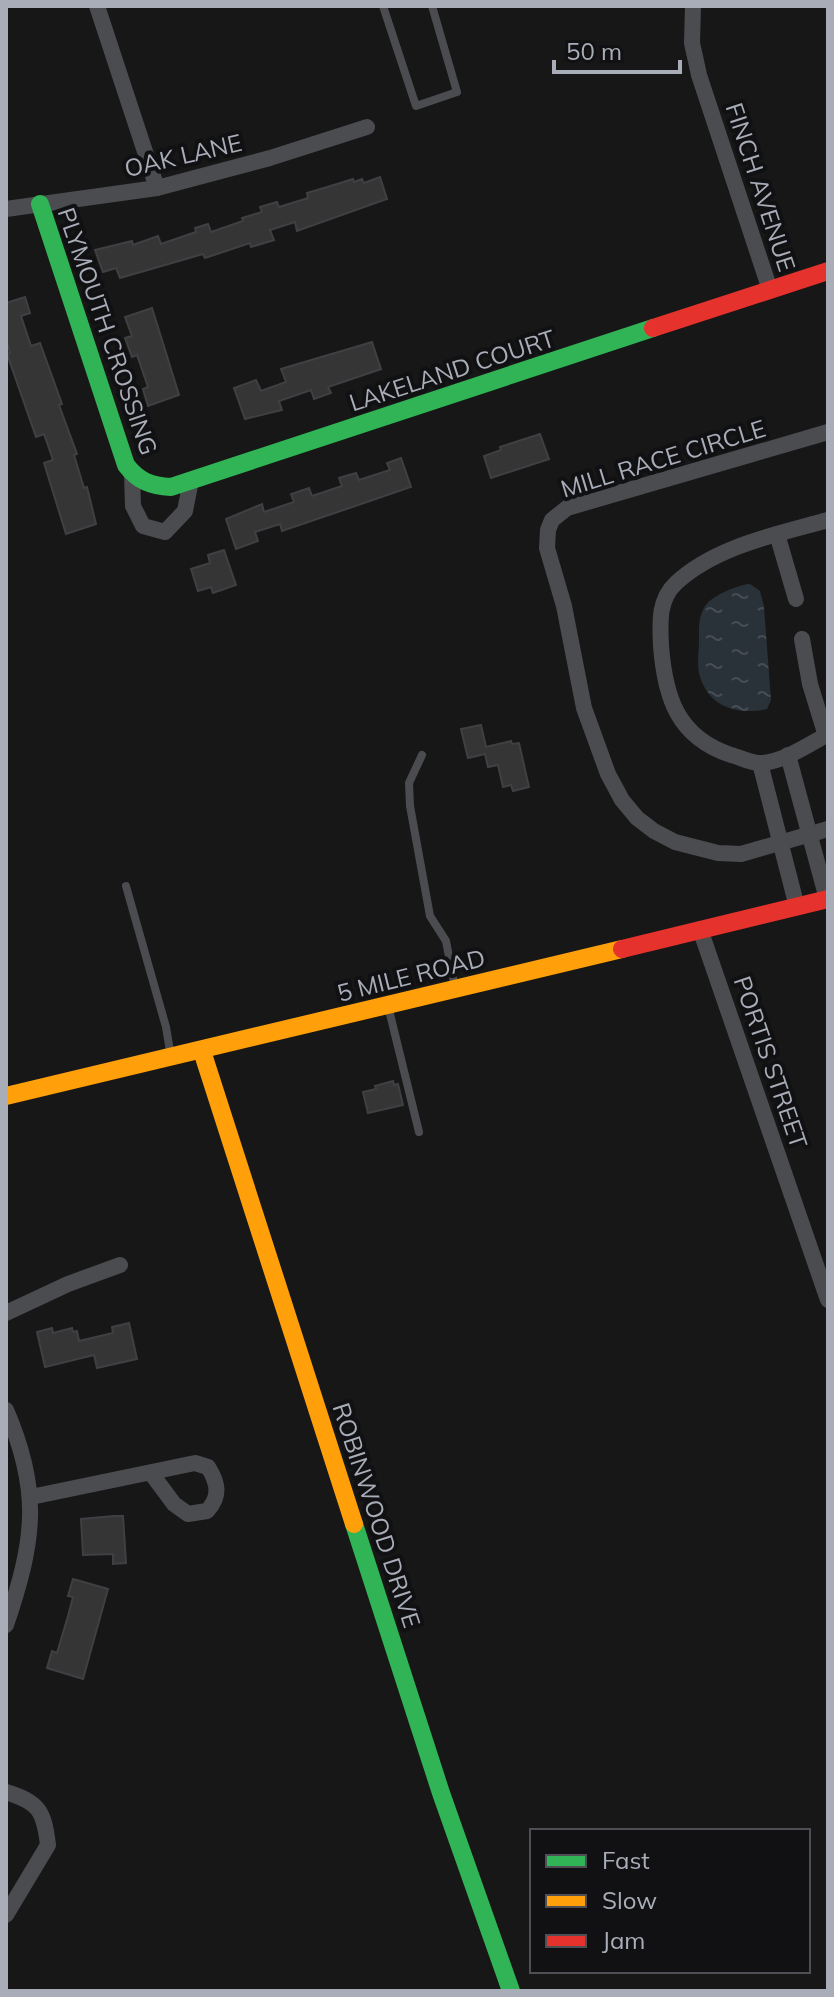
<svg xmlns="http://www.w3.org/2000/svg" width="834" height="1997" font-family="Mulish,sans-serif">
<style>
.water{fill:url(#water-ripples)}
.building{fill:#353536;stroke:#3f4043;stroke-width:2}
.lines{fill:none;stroke-linecap:round;stroke-linejoin:round}
.lane{stroke:#4b4c50;stroke-width:8}
.street{stroke:#4b4c50;stroke-width:16}
.fast{stroke:#30b455;stroke-width:18}
.slow{stroke:#ff9f0a;stroke-width:18}
.jam{stroke:#e5322d;stroke-width:18}
.labels{text-anchor:middle;dominant-baseline:central;stroke-width:8;stroke-linejoin:round;paint-order:stroke}
.street-label{font-size:24px;fill:#a8adb8;stroke:#111113}
</style>
<defs>
<pattern id="water-ripples" width="26" height="14" patternUnits="userSpaceOnUse" patternTransform="scale(2)"><rect width="26" height="14" fill="#2a3239"/><path d="M2 4q2-2 4 0t4 0M15 11q2-2 4 0t4 0" fill="none" stroke="#464d54"/></pattern>
</defs>
<rect width="100%" height="100%" fill="#171717"/>
<path class="water" d="M750,584L760,591L764,607L771,700L767,709C736,716 707,706 699,673C697,663 699,651 699,641C699,629 698,616 706,605C713,595 738,585 750,584Z"/>
<g class="building">
<polygon points="380,177 387,199 297,231 295,222 270,230 274,240 251,247 250,243 205,258 203,254 120,278 116,268 103,272 95,250 132,241 133,245 158,236 161,244 196,232 195,228 208,224 211,232 243,221 242,218 262,212 260,207 277,202 279,207 308,198 307,193 324,188 353,179 354,182 362,179 364,183"/>
<polygon points="25,297 30,313 21,316 31,346 40,343 57,390 62,404 59,405 77,454 74,455 84,488 87,487 96,524 66,534 44,463 53,460 44,434 36,437 7,354 10,353 6,339 6,303"/>
<polygon points="152,308 179,395 148,406 143,389 148,387 137,355 132,357 125,338 132,336 125,317"/>
<polygon points="372,342 381,369 328,387 331,393 314,399 311,390 279,401 282,410 245,419 234,388 256,380 261,391 286,382 281,369"/>
<polygon points="540,434 549,459 491,478 484,456 501,450 500,447"/>
<polygon points="401,458 411,487 282,531 280,524 255,532 258,541 236,549 226,519 262,504 264,512 294,502 291,494 309,488 312,496 342,486 339,478 356,473 359,480 390,470 387,463"/>
<polygon points="224,550 236,585 213,593 211,587 198,591 191,569 210,563 208,555"/>
<polygon points="481,725 486,747 511,741 512,744 519,743 529,787 513,791 511,785 503,787 498,765 488,767 485,754 468,758 461,729"/>
<polygon points="393,1081 394,1085 398,1084 403,1105 368,1113 363,1092 376,1089 375,1086"/>
<polygon points="129,1323 137,1359 97,1368 94,1355 45,1367 37,1332 52,1328 53,1333 72,1328 73,1332 77,1331 79,1341 113,1333 112,1327"/>
<polygon points="114,1516 123,1516 126,1563 113,1564 113,1554 83,1555 81,1519"/>
<polygon points="73,1579 108,1589 83,1679 47,1668 52,1651 57,1653 68,1616 73,1597 68,1596"/>
</g>
<g class="lines">
<g class="lane">
<polyline points="383,6 416,106 457,92 432,6"/>
<polyline points="422,755 409,783 410,806 430,916 446,941 455,988"/>
<polyline points="126,886 166,1027 171,1057"/>
<polyline points="388,1006 419,1132"/>
</g>
<g class="street">
<polyline points="97,6 157,188"/>
<polyline points="693,6 692,43 699,75 770,290"/>
<polyline points="6,209 157,188 270,158 367,127"/>
<polyline points="828,432 567,508 552,520 548,530 547,548 564,606 584,708 608,774 622,800 637,818 654,831 675,842 718,853 741,854 828,829"/>
<polyline points="132,473 133,506 143,526 165,532 185,511 191,480"/>
<path d="M828,520C778,534 716,546 676,583C658,600 660,623 661,646C665,697 677,737 731,755C740,757 752,764 761,763C783,762 808,745 828,734"/>
<polyline points="777,534 796,599"/>
<polyline points="802,639 810,684 826,736"/>
<polyline points="788,755 827,899"/>
<polyline points="760,763 797,907"/>
<polyline points="700,929 828,1300"/>
<polyline points="6,1313 68,1284 120,1265"/>
<path d="M6,1410C42,1493 34,1542 6,1625"/>
<path d="M31,1497L195,1463L208,1467C218,1483 221,1496 207,1511L188,1514L174,1504L151,1473"/>
<path d="M6,1792C39,1802 44,1811 48,1845L6,1915"/>
</g>
<g class="fast">
<path d="M40,204L126,465C138,481 151,486 171,487L653,328"/>
<polyline points="354,1524 441,1793 511,1991"/>
</g>
<g class="slow">
<polyline points="202,1051 354,1524"/>
<polyline points="6,1096 622,949"/>
</g>
<g class="jam">
<polyline points="653,328 828,271"/>
<polyline points="622,949 828,899"/>
</g>
</g>
<g class="labels">
<g class="street-label">
<text transform="translate(183 155) rotate(-13)">OAK LANE</text>
<text transform="translate(761 187) rotate(72)">FINCH AVENUE</text>
<text transform="translate(108 331) rotate(71)">PLYMOUTH CROSSING</text>
<text transform="translate(452 370) rotate(-18)">LAKELAND COURT</text>
<text transform="translate(663 458) rotate(-17)">MILL RACE CIRCLE</text>
<text transform="translate(411 975) rotate(-14)">5 MILE ROAD</text>
<text transform="translate(771 1062) rotate(71)">PORTIS STREET</text>
<text transform="translate(377 1515) rotate(72)">ROBINWOOD DRIVE</text>
</g>
</g>
<rect width="834" height="1997" fill="none" stroke="#a8adb8" stroke-width="16"/>
<rect x="530" y="1829" width="280" height="144" fill="#111113" stroke="#4d4f55" stroke-width="2"/>
<rect x="546" y="1855" width="40" height="12" fill="#30b455" stroke="#4d4f55" stroke-width="2"/>
<text x="602" y="1869" font-size="24" fill="#a8adb8">Fast</text>
<rect x="546" y="1895" width="40" height="12" fill="#ff9f0a" stroke="#4d4f55" stroke-width="2"/>
<text x="602" y="1909" font-size="24" fill="#a8adb8">Slow</text>
<rect x="546" y="1935" width="40" height="12" fill="#e5322d" stroke="#4d4f55" stroke-width="2"/>
<text x="602" y="1949" font-size="24" fill="#a8adb8">Jam</text>
<path d="M554 60v12h126v-12" fill="none" stroke="#a8adb8" stroke-width="4"/>
<text x="566" y="60" font-size="24" fill="#a8adb8" stroke="#111113" stroke-width="6" paint-order="stroke">50 m</text>
</svg>
